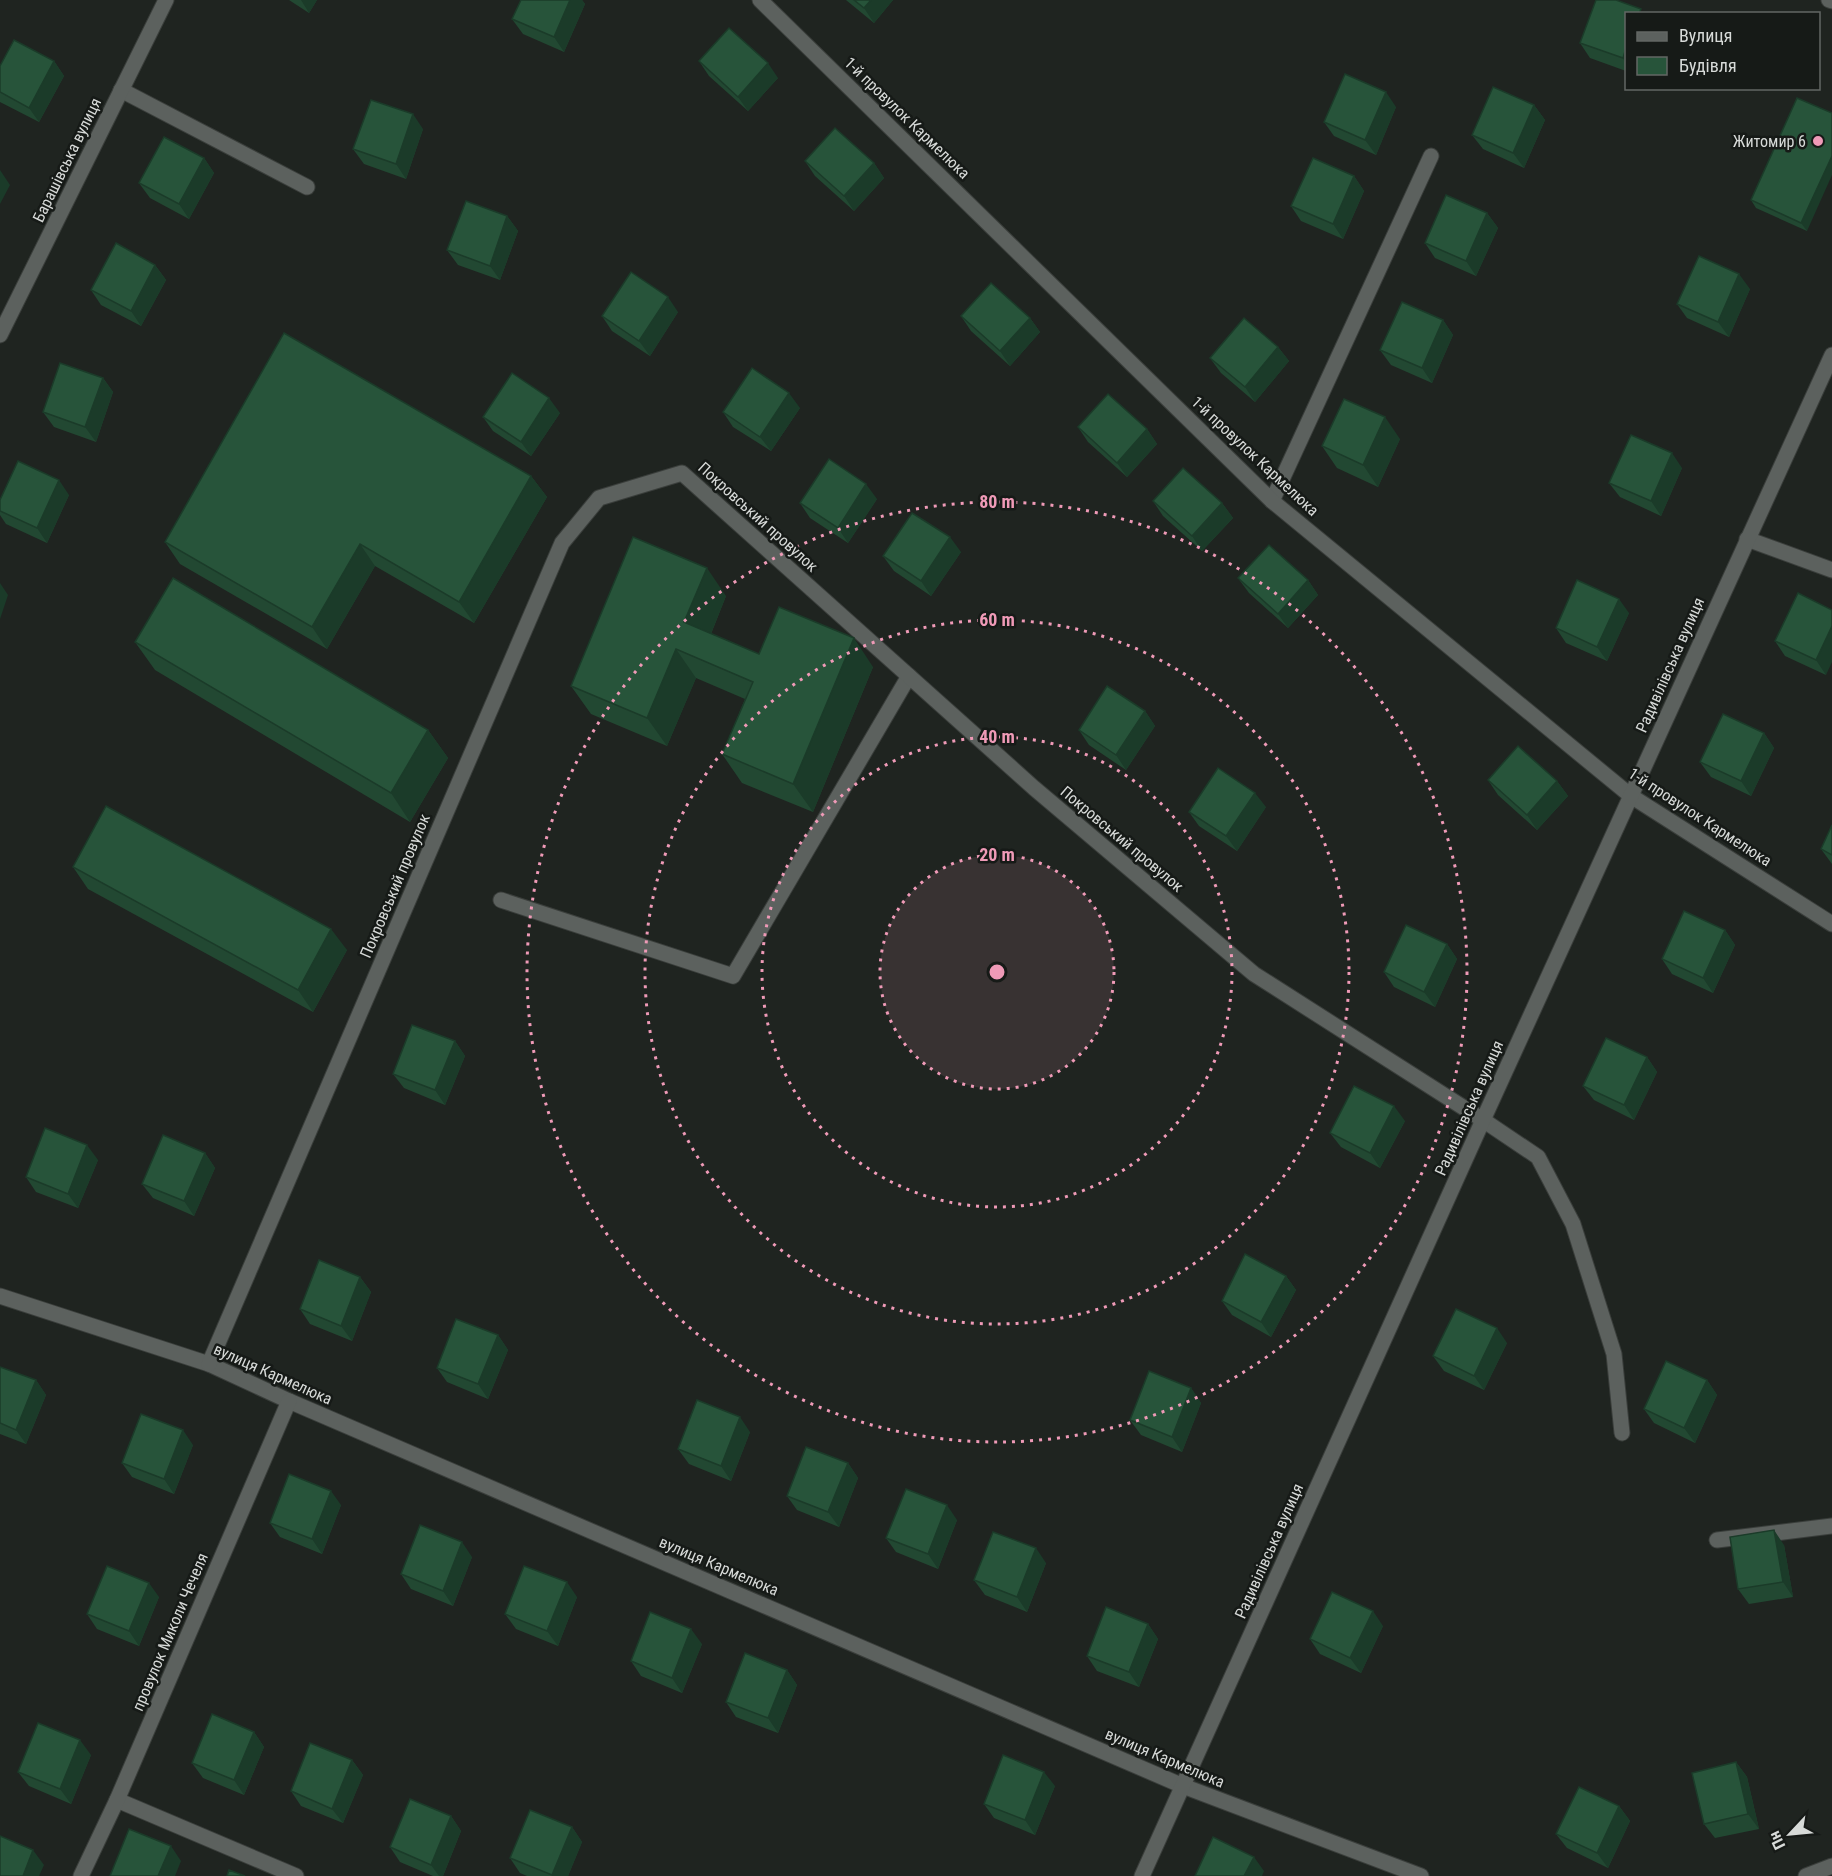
<svg xmlns="http://www.w3.org/2000/svg" width="1832" height="1876" font-family="'Roboto Condensed',sans-serif">
<style>
.lines{fill:none;stroke-linecap:round;stroke-linejoin:round}
.service-casing{stroke:#3a3e3b;stroke-width:17}
.minor-casing{stroke:#3a3e3b;stroke-width:17}
.service{stroke:#5c615e;stroke-width:15}
.minor{stroke:#5c615e;stroke-width:15}
.wall{fill:#224832}
.shaded-wall{fill:#1b3b29}
.building{fill:#27543a;stroke:#1b3b29;stroke-width:1.5}
.ring{fill:none;stroke:#ef9ab7;stroke-width:3;stroke-dasharray:3 6}
.poi-dot{fill:#ef9ab7;stroke:#161a17;stroke-width:2}
.labels{text-anchor:middle;dominant-baseline:central;stroke-width:5;stroke-linejoin:round;paint-order:stroke}
.street-label{font-size:16px;fill:#d7dad8;stroke:#161a17}
.poi-label{font-size:16px;fill:#d7dad8;stroke:#161a17;text-anchor:end}
.centre{fill:#ef9ab7;stroke:#161a17;stroke-width:3}
.ring-label{font-size:18px;text-anchor:middle;font-weight:bold;fill:#ef9ab7;stroke:#161a17;stroke-width:5;stroke-linejoin:round;paint-order:stroke}
</style>
<rect width="100%" height="100%" fill="#1f2420"/>
<g class="lines">
<defs>
<g id="service">
<polyline points="121,90 307,187"/>
<polyline points="1272,501 1431,156"/>
<polyline points="501,900 733,976 909,676"/>
<polyline points="1483,1120 1538,1157 1573,1224 1614,1354 1622,1433"/>
</g>
<g id="minor">
<polyline points="760,0 1272,501 1631,796 1832,924"/>
<polyline points="1829,0 1832,1"/>
<polyline points="0,335 166,0"/>
<polyline points="1747,539 1832,570"/>
<polyline points="0,1296 209,1364 289,1401 1183,1786 1421,1876"/>
<polyline points="209,1364 562,543 599,498 682,473 1034,788 1254,974 1483,1120"/>
<polyline points="1717,1540 1832,1526"/>
<polyline points="117,1800 296,1876"/>
<polyline points="81,1876 117,1800 289,1401"/>
<polyline points="1142,1876 1483,1120 1832,355"/>
<polyline points="1806,1876 1832,1866"/>
</g>
</defs>
<use href="#service" class="service-casing"/>
<use href="#minor" class="minor-casing"/>
<use href="#service" class="service"/>
<use href="#minor" class="minor"/>
</g>
<g class="wall">
<polygon points="289,0 317,0 309,13"/>
<polygon points="521,0 582,0 585,4 564,52 523,34 512,19"/>
<polygon points="846,0 893,0 874,23"/>
<polygon points="1626,14 1626,71 1590,58 1580,43"/>
<polygon points="54,61 64,76 39,122 0,102 0,66"/>
<polygon points="699,61 778,78 748,111 709,76"/>
<polygon points="1797,98 1807,231 1756,208 1751,200"/>
<polygon points="1534,105 1545,120 1524,168 1483,149 1472,135"/>
<polygon points="1396,107 1376,155 1334,136 1324,122"/>
<polygon points="423,129 406,179 364,164 353,149"/>
<polygon points="204,158 214,173 189,219 150,198 139,183"/>
<polygon points="805,161 874,163 884,178 854,211 815,176"/>
<polygon points="1354,176 1364,191 1343,239 1301,221 1291,206"/>
<polygon points="1487,213 1498,228 1476,276 1435,258 1425,243"/>
<polygon points="507,216 518,231 500,280 458,265 447,250"/>
<polygon points="155,265 166,280 141,326 101,305 91,290"/>
<polygon points="1750,289 1729,337 1687,318 1677,304"/>
<polygon points="678,312 650,356 612,331 602,316"/>
<polygon points="961,316 1030,318 1040,332 1010,366 971,331"/>
<polygon points="1443,320 1453,335 1432,383 1391,365 1380,350"/>
<polygon points="1278,347 1289,361 1255,402 1221,373 1210,358"/>
<polygon points="103,378 113,392 96,442 54,427 43,412"/>
<polygon points="800,408 771,451 733,427 723,412"/>
<polygon points="560,413 531,456 493,431 483,417"/>
<polygon points="1078,427 1147,429 1157,444 1127,477 1088,442"/>
<polygon points="1400,439 1378,487 1337,468 1322,446"/>
<polygon points="1682,468 1661,516 1620,497 1609,483"/>
<polygon points="531,476 547,497 474,623 375,566 327,649 180,564 165,542"/>
<polygon points="69,495 47,543 6,524 0,515 0,500"/>
<polygon points="877,499 848,543 810,518 800,503"/>
<polygon points="1153,501 1222,503 1233,518 1202,551 1163,516"/>
<polygon points="961,552 931,596 894,571 883,556"/>
<polygon points="1238,578 1308,580 1318,595 1288,628 1249,593"/>
<polygon points="1798,593 1826,675 1785,656 1775,641"/>
<polygon points="726,596 711,634 759,654 873,667 813,812 742,783 722,754 745,699 696,678 667,746 591,714 571,686"/>
<polygon points="1629,613 1607,661 1566,643 1556,628"/>
<polygon points="135,642 428,730 448,758 410,822 155,670"/>
<polygon points="1145,711 1155,726 1126,770 1089,745 1079,730"/>
<polygon points="1764,733 1774,748 1751,796 1711,777 1700,762"/>
<polygon points="1488,780 1557,781 1568,796 1537,830 1498,795"/>
<polygon points="1266,807 1237,851 1199,826 1189,812"/>
<polygon points="1832,825 1832,864 1821,849"/>
<polygon points="73,867 347,950 313,1012 88,889"/>
<polygon points="1725,930 1735,945 1713,993 1672,974 1662,959"/>
<polygon points="1447,944 1457,959 1435,1007 1394,987 1384,972"/>
<polygon points="455,1041 465,1056 445,1105 404,1088 393,1074"/>
<polygon points="1647,1057 1657,1072 1634,1120 1594,1100 1583,1086"/>
<polygon points="1405,1121 1380,1168 1341,1147 1330,1133"/>
<polygon points="205,1153 215,1168 194,1216 153,1198 142,1184"/>
<polygon points="98,1160 78,1208 36,1192 26,1177"/>
<polygon points="1286,1276 1296,1290 1271,1337 1232,1315 1222,1301"/>
<polygon points="360,1277 371,1292 352,1341 310,1324 300,1309"/>
<polygon points="498,1335 508,1350 488,1399 447,1382 437,1368"/>
<polygon points="1507,1343 1484,1390 1444,1371 1433,1356"/>
<polygon points="0,1367 36,1380 46,1395 26,1444 0,1434"/>
<polygon points="1707,1380 1717,1395 1695,1443 1654,1423 1644,1409"/>
<polygon points="1191,1388 1201,1403 1182,1452 1141,1435 1130,1420"/>
<polygon points="750,1432 731,1481 689,1464 678,1449"/>
<polygon points="193,1445 174,1494 132,1477 122,1463"/>
<polygon points="848,1463 858,1478 839,1527 797,1510 787,1496"/>
<polygon points="341,1505 322,1554 280,1537 270,1523"/>
<polygon points="957,1520 938,1569 896,1552 886,1538"/>
<polygon points="1784,1545 1793,1597 1749,1604 1738,1589"/>
<polygon points="472,1557 453,1606 411,1589 401,1574"/>
<polygon points="1046,1563 1027,1612 985,1595 974,1580"/>
<polygon points="159,1597 139,1646 97,1629 87,1614"/>
<polygon points="577,1597 558,1646 516,1629 505,1614"/>
<polygon points="1148,1624 1158,1639 1139,1687 1097,1671 1087,1656"/>
<polygon points="1383,1626 1361,1673 1320,1654 1310,1639"/>
<polygon points="702,1644 682,1693 641,1676 631,1661"/>
<polygon points="787,1670 797,1685 778,1733 736,1717 726,1702"/>
<polygon points="254,1732 264,1747 244,1795 203,1778 192,1763"/>
<polygon points="91,1755 71,1804 29,1786 18,1772"/>
<polygon points="352,1760 363,1775 343,1823 301,1806 291,1791"/>
<polygon points="1736,1762 1747,1777 1759,1829 1715,1838 1704,1824"/>
<polygon points="1055,1786 1035,1835 994,1818 984,1804"/>
<polygon points="1619,1806 1630,1821 1608,1868 1567,1848 1556,1834"/>
<polygon points="451,1816 461,1831 443,1876 433,1876 400,1862 390,1847"/>
<polygon points="572,1827 582,1842 568,1876 527,1876 520,1873 510,1858"/>
</g>
<g class="shaded-wall">
<polygon points="301,0 317,0 309,13"/>
<polygon points="570,0 582,0 585,4 564,52 554,37"/>
<polygon points="871,0 893,0 874,23 864,8"/>
<polygon points="1626,48 1626,64 1623,58"/>
<polygon points="54,61 64,76 39,122 29,108"/>
<polygon points="768,63 778,78 748,111 738,97"/>
<polygon points="1386,92 1396,107 1376,155 1365,140"/>
<polygon points="1534,105 1545,120 1524,168 1513,153"/>
<polygon points="413,114 423,129 406,179 396,164"/>
<polygon points="1832,156 1832,175 1807,231 1801,223"/>
<polygon points="204,158 214,173 189,219 179,204"/>
<polygon points="874,163 884,178 854,211 844,196"/>
<polygon points="0,170 10,185 0,204"/>
<polygon points="1354,176 1364,191 1343,239 1333,224"/>
<polygon points="1487,213 1498,228 1476,276 1466,261"/>
<polygon points="507,216 518,231 500,280 490,266"/>
<polygon points="155,265 166,280 141,326 131,311"/>
<polygon points="1739,274 1750,289 1729,337 1718,322"/>
<polygon points="668,297 678,312 650,356 639,341"/>
<polygon points="1030,318 1040,332 1010,366 1000,351"/>
<polygon points="1443,320 1453,335 1432,383 1422,368"/>
<polygon points="1278,347 1289,361 1255,402 1245,387"/>
<polygon points="103,378 113,392 96,442 85,427"/>
<polygon points="789,393 800,408 771,451 760,437"/>
<polygon points="549,398 560,413 531,456 521,442"/>
<polygon points="1385,417 1400,439 1378,487 1363,465"/>
<polygon points="1147,429 1157,444 1127,477 1117,463"/>
<polygon points="1672,453 1682,468 1661,516 1651,501"/>
<polygon points="531,476 547,497 474,623 459,602"/>
<polygon points="59,480 69,495 47,543 37,528"/>
<polygon points="866,484 877,499 848,543 838,528"/>
<polygon points="1222,503 1233,518 1202,551 1192,536"/>
<polygon points="950,537 961,552 931,596 921,581"/>
<polygon points="360,544 375,566 327,649 312,627"/>
<polygon points="707,568 726,596 704,651 684,622"/>
<polygon points="1308,580 1318,595 1288,628 1278,614"/>
<polygon points="0,583 8,595 0,619"/>
<polygon points="1619,599 1629,613 1607,661 1597,647"/>
<polygon points="1832,626 1832,662 1826,675 1816,660"/>
<polygon points="854,638 873,667 813,812 793,784"/>
<polygon points="676,649 696,678 667,746 647,718"/>
<polygon points="1145,711 1155,726 1126,770 1116,755"/>
<polygon points="428,730 448,758 410,822 391,793"/>
<polygon points="1764,733 1774,748 1751,796 1741,781"/>
<polygon points="1557,781 1568,796 1537,830 1527,815"/>
<polygon points="1255,793 1266,807 1237,851 1226,836"/>
<polygon points="331,929 347,950 313,1012 298,990"/>
<polygon points="1725,930 1735,945 1713,993 1703,978"/>
<polygon points="1447,944 1457,959 1435,1007 1424,992"/>
<polygon points="455,1041 465,1056 445,1105 435,1090"/>
<polygon points="1647,1057 1657,1072 1634,1120 1624,1105"/>
<polygon points="1394,1106 1405,1121 1380,1168 1370,1153"/>
<polygon points="87,1145 98,1160 78,1208 68,1194"/>
<polygon points="205,1153 215,1168 194,1216 184,1201"/>
<polygon points="1286,1276 1296,1290 1271,1337 1261,1322"/>
<polygon points="360,1277 371,1292 352,1341 341,1326"/>
<polygon points="1497,1328 1507,1343 1484,1390 1474,1376"/>
<polygon points="498,1335 508,1350 488,1399 478,1384"/>
<polygon points="36,1380 46,1395 26,1444 16,1430"/>
<polygon points="1707,1380 1717,1395 1695,1443 1684,1428"/>
<polygon points="1191,1388 1201,1403 1182,1452 1172,1437"/>
<polygon points="740,1417 750,1432 731,1481 721,1466"/>
<polygon points="183,1430 193,1445 174,1494 164,1479"/>
<polygon points="848,1463 858,1478 839,1527 828,1512"/>
<polygon points="331,1491 341,1505 322,1554 312,1539"/>
<polygon points="947,1505 957,1520 938,1569 928,1554"/>
<polygon points="1774,1530 1784,1545 1793,1597 1783,1582"/>
<polygon points="462,1542 472,1557 453,1606 443,1591"/>
<polygon points="1036,1548 1046,1563 1027,1612 1017,1597"/>
<polygon points="567,1582 577,1597 558,1646 547,1631"/>
<polygon points="149,1583 159,1597 139,1646 129,1631"/>
<polygon points="1373,1611 1383,1626 1361,1673 1350,1658"/>
<polygon points="1148,1624 1158,1639 1139,1687 1129,1672"/>
<polygon points="691,1629 702,1644 682,1693 672,1678"/>
<polygon points="787,1670 797,1685 778,1733 768,1718"/>
<polygon points="254,1732 264,1747 244,1795 234,1780"/>
<polygon points="80,1740 91,1755 71,1804 60,1789"/>
<polygon points="352,1760 363,1775 343,1823 332,1809"/>
<polygon points="1736,1762 1747,1777 1759,1829 1748,1814"/>
<polygon points="1044,1772 1055,1786 1035,1835 1025,1820"/>
<polygon points="1619,1806 1630,1821 1608,1868 1597,1853"/>
<polygon points="451,1816 461,1831 443,1876 439,1876 431,1865"/>
<polygon points="572,1827 582,1842 568,1876 552,1876"/>
<polygon points="171,1846 181,1861 175,1876 158,1876"/>
<polygon points="33,1850 44,1865 39,1876 23,1876"/>
<polygon points="1254,1857 1264,1871 1262,1876 1244,1876"/>
</g>
<g class="building">
<polygon points="521,0 570,0 554,37 512,19"/>
<polygon points="854,0 871,0 864,8"/>
<polygon points="1596,0 1616,0 1641,9 1639,14 1626,14 1626,48 1623,58 1580,43"/>
<polygon points="729,28 768,63 738,97 699,61"/>
<polygon points="14,40 54,61 29,108 0,92 0,66"/>
<polygon points="1345,74 1386,92 1365,140 1324,122"/>
<polygon points="1493,87 1534,105 1513,153 1472,135"/>
<polygon points="1797,98 1832,113 1832,156 1801,223 1751,200"/>
<polygon points="371,100 413,114 396,164 353,149"/>
<polygon points="835,128 874,163 844,196 805,161"/>
<polygon points="164,137 204,158 179,204 139,183"/>
<polygon points="1313,158 1354,176 1333,224 1291,206"/>
<polygon points="1446,195 1487,213 1466,261 1425,243"/>
<polygon points="466,201 507,216 490,266 447,250"/>
<polygon points="116,243 155,265 131,311 91,290"/>
<polygon points="1699,256 1739,274 1718,322 1677,304"/>
<polygon points="631,272 668,297 639,341 602,316"/>
<polygon points="991,283 1030,318 1000,351 961,316"/>
<polygon points="1402,302 1443,320 1422,368 1380,350"/>
<polygon points="1244,318 1278,347 1245,387 1210,358"/>
<polygon points="284,333 531,476 459,602 360,544 312,627 165,542"/>
<polygon points="60,363 103,378 85,427 43,412"/>
<polygon points="752,368 789,393 760,437 723,412"/>
<polygon points="512,373 549,398 521,442 483,417"/>
<polygon points="1108,394 1147,429 1117,463 1078,427"/>
<polygon points="1344,399 1385,417 1363,465 1322,446"/>
<polygon points="1631,435 1672,453 1651,501 1609,483"/>
<polygon points="829,459 866,484 838,528 800,503"/>
<polygon points="18,461 59,480 37,528 0,511 0,500"/>
<polygon points="1183,468 1222,503 1192,536 1153,501"/>
<polygon points="912,513 950,537 921,581 883,556"/>
<polygon points="633,537 707,568 684,622 759,654 779,607 854,638 793,784 722,754 753,682 676,649 647,718 571,686"/>
<polygon points="1269,545 1308,580 1278,614 1238,578"/>
<polygon points="173,578 428,730 391,793 135,642"/>
<polygon points="1577,580 1619,599 1597,647 1556,628"/>
<polygon points="1798,593 1832,610 1832,626 1816,660 1775,641"/>
<polygon points="1107,686 1145,711 1116,755 1079,730"/>
<polygon points="1723,714 1764,733 1741,781 1700,762"/>
<polygon points="1518,746 1557,781 1527,815 1488,780"/>
<polygon points="1218,768 1255,793 1226,836 1189,812"/>
<polygon points="106,806 331,929 298,990 73,867"/>
<polygon points="1832,825 1832,855 1821,849"/>
<polygon points="1684,911 1725,930 1703,978 1662,959"/>
<polygon points="1406,925 1447,944 1424,992 1384,972"/>
<polygon points="412,1025 455,1041 435,1090 393,1074"/>
<polygon points="1606,1038 1647,1057 1624,1105 1583,1086"/>
<polygon points="1354,1086 1394,1106 1370,1153 1330,1133"/>
<polygon points="45,1128 87,1145 68,1194 26,1177"/>
<polygon points="163,1135 205,1153 184,1201 142,1184"/>
<polygon points="1245,1254 1286,1276 1261,1322 1222,1301"/>
<polygon points="319,1260 360,1277 341,1326 300,1309"/>
<polygon points="1456,1309 1497,1328 1474,1376 1433,1356"/>
<polygon points="456,1319 498,1335 478,1384 437,1368"/>
<polygon points="1666,1361 1707,1380 1684,1428 1644,1409"/>
<polygon points="0,1367 36,1380 16,1430 0,1423"/>
<polygon points="1149,1371 1191,1388 1172,1437 1130,1420"/>
<polygon points="697,1400 740,1417 721,1466 678,1449"/>
<polygon points="141,1414 183,1430 164,1479 122,1463"/>
<polygon points="806,1447 848,1463 828,1512 787,1496"/>
<polygon points="289,1474 331,1491 312,1539 270,1523"/>
<polygon points="906,1489 947,1505 928,1554 886,1538"/>
<polygon points="420,1525 462,1542 443,1591 401,1574"/>
<polygon points="1774,1530 1783,1582 1738,1589 1730,1537"/>
<polygon points="993,1532 1036,1548 1017,1597 974,1580"/>
<polygon points="107,1566 149,1583 129,1631 87,1614"/>
<polygon points="524,1566 567,1582 547,1631 505,1614"/>
<polygon points="1332,1592 1373,1611 1350,1658 1310,1639"/>
<polygon points="1106,1607 1148,1624 1129,1672 1087,1656"/>
<polygon points="650,1612 691,1629 672,1678 631,1661"/>
<polygon points="745,1653 787,1670 768,1718 726,1702"/>
<polygon points="212,1714 254,1732 234,1780 192,1763"/>
<polygon points="38,1723 80,1740 60,1789 18,1772"/>
<polygon points="310,1743 352,1760 332,1809 291,1791"/>
<polygon points="1003,1755 1044,1772 1025,1820 984,1804"/>
<polygon points="1736,1762 1748,1814 1704,1824 1692,1773"/>
<polygon points="1579,1787 1619,1806 1597,1853 1556,1834"/>
<polygon points="410,1799 451,1816 431,1865 390,1847"/>
<polygon points="530,1810 572,1827 552,1875 510,1858"/>
<polygon points="129,1829 171,1846 158,1876 110,1876"/>
<polygon points="0,1836 33,1850 23,1876 0,1876"/>
<polygon points="1213,1837 1254,1857 1244,1876 1195,1876"/>
<polygon points="229,1870 245,1876 227,1876"/>
</g>
<circle cx="997" cy="972" r="117" fill="#ef9ab7" fill-opacity=".12"/>
<g class="ring">
<circle cx="997" cy="972" r="117"/>
<circle cx="997" cy="972" r="235"/>
<circle cx="997" cy="972" r="352"/>
<circle cx="997" cy="972" r="470"/>
</g>
<circle class="poi-dot" cx="1818" cy="141" r="6"/>
<g class="labels">
<g class="street-label">
<text transform="translate(907 118) rotate(44)">1-й провулок Кармелюка</text>
<text transform="translate(67 160) rotate(-64)">Барашівська вулиця</text>
<text transform="translate(1255 456) rotate(43)">1-й провулок Кармелюка</text>
<text transform="translate(758 517) rotate(42)">Покровський провулок</text>
<text transform="translate(1670 665) rotate(-66)">Радивілівська вулиця</text>
<text transform="translate(1700 817) rotate(33)">1-й провулок Кармелюка</text>
<text transform="translate(1122 839) rotate(40)">Покровський провулок</text>
<text transform="translate(395 886) rotate(-67)">Покровський провулок</text>
<text transform="translate(1469 1108) rotate(-66)">Радивілівська вулиця</text>
<text transform="translate(273 1374) rotate(24)">вулиця Кармелюка</text>
<text transform="translate(1269 1551) rotate(-66)">Радивілівська вулиця</text>
<text transform="translate(719 1566) rotate(23)">вулиця Кармелюка</text>
<text transform="translate(170 1632) rotate(-67)">провулок Миколи Чечеля</text>
<text transform="translate(1165 1758) rotate(23)">вулиця Кармелюка</text>
</g>
<g class="poi-label">
<text x="1806" y="141">Житомир 6</text>
</g>
</g>
<circle cx="997" cy="972" r="9" class="centre"/>
<g class="ring-label">
<text x="997" y="508">80 m</text>
<text x="997" y="626">60 m</text>
<text x="997" y="743">40 m</text>
<text x="997" y="861">20 m</text>
</g>
<rect x="1625" y="12" width="195" height="78" fill="#161a17" stroke="#636764" stroke-width="1.5"/>
<rect x="1637" y="32" width="30" height="9" fill="#5c615e" stroke="#636764" stroke-width="1.5"/>
<text x="1679" y="42" font-size="18" fill="#d7dad8">Вулиця</text>
<rect x="1637" y="57" width="30" height="18" fill="#27543a" stroke="#636764" stroke-width="1.5"/>
<text x="1679" y="72" font-size="18" fill="#d7dad8">Будівля</text>
<g transform="translate(1790 1834) rotate(244)" stroke="#161a17" stroke-width="4.5" paint-order="stroke">
<path d="M0-4.5L10 22L0 15L-10 22Z" fill="#d7dad8"/>
<text y="-9" font-size="16" font-weight="bold" text-anchor="middle" fill="#d7dad8">Пн</text>
</g>
</svg>
